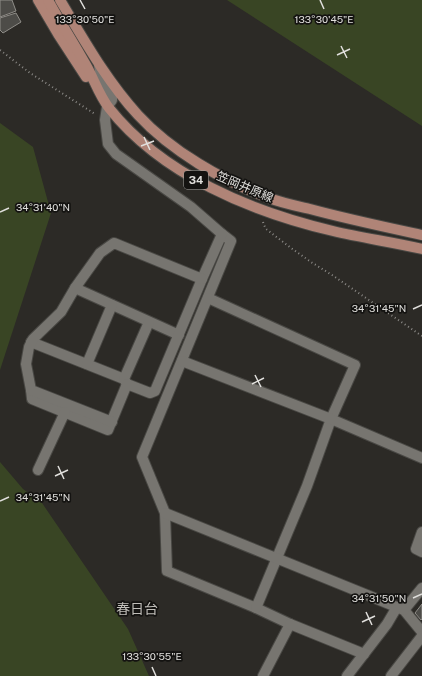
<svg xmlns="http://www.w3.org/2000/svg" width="422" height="676" font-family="'Public Sans','Noto Sans JP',sans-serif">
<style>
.green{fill:#394524}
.building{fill:#4d4c48;stroke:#8f8d88}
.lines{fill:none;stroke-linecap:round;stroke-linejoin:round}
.street-casing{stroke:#494844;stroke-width:12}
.primary-casing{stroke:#494844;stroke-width:12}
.path{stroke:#8c8a87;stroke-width:2;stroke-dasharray:1 3;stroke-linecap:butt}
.street{stroke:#777570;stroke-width:10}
.primary{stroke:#b08477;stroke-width:10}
.ticks{fill:none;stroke:#e0dfdc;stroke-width:1.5}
.labels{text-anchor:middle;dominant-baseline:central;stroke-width:3.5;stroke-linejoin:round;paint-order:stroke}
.shield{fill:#141311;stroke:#a3a29f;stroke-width:1}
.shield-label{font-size:11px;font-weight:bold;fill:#e0dfdc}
.street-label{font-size:12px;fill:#e0dfdc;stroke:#141311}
.quarter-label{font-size:14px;fill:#c0beb9;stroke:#141311}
.ticks-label{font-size:10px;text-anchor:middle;fill:#e0dfdc;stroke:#141311;stroke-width:3.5;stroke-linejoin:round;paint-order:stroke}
</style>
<rect width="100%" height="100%" fill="#2c2a26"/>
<g class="green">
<polygon points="227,0 422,0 422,126"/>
<polygon points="0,123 33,147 51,213 0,370"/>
<polygon points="0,462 23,489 42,503 128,629 149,676 0,676"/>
</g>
<g class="building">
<polygon points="0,0 12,0 16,11 0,17"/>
<polygon points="16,13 21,22 3,33 0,30 0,18"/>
<polygon points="422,604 422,619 421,620 415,613"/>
</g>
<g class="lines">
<defs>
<g id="street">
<polyline points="222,234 231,241 142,457 165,513 167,571 256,608 290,624 263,676"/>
<polyline points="75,288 179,335"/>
<polyline points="208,298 355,365 331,419 307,486 256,608"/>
<polyline points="31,342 124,379"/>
<polyline points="182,361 331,419 422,458"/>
<polyline points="87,364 112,305"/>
<polyline points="127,384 124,379 149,322"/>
<polyline points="31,390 32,399 108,430 127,384 150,393 155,391 202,279 222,234 191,207 116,154 108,144 105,120 107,107 112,100 112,96 101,79 99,65"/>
<polyline points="112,422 31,390 26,364 29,347 33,339 61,312 75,288 100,253 114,243 202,279"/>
<polyline points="38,470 65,412"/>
<polyline points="165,513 404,610 422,632"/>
<polyline points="422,532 416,549 422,552"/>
<polyline points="404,610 422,588"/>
<polyline points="290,624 364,654"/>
<polyline points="347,676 387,624 397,607"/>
<polyline points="391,676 422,636"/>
</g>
<g id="primary">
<polyline points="38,0 58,34 86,77"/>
<path d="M48,0C60,22 74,43 86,65C94,79 99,95 109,108C162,175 252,212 333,231C362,238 392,242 422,249"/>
<path d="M60,0C84,40 106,80 138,115C171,151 223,181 269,198C282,203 297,206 310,209C347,219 385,227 422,235"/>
</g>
</defs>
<use href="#street" class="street-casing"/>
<use href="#primary" class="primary-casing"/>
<g class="path">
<polyline points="0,50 30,73 95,114"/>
<polyline points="263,222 264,225 266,229 291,248 311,262 332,275 422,336"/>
</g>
<use href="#street" class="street"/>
<use href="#primary" class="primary"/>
</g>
<path class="ticks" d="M80,0L85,9M320,0L324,9M341,46L347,58M337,55L350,49M144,137L150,150M141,146L154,141M0,212L9,208M413,309L422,305M255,375L261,387M252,384L264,378M58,466L64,479M55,476L68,470M0,501L9,497M413,598L422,594M366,612L372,625M362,622L375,616M152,667L156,676"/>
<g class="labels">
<rect class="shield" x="184" y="171" width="24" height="18" rx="3"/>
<g class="shield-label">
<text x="196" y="180">34</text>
</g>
<g class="street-label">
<text transform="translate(245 187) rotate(23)">笠岡井原線</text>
</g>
<g class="quarter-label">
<text x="137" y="609">春日台</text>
</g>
</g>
<g class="ticks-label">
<text x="85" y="23">133°30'50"E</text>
<text x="324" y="23">133°30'45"E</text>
<text x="43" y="211">34°31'40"N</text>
<text x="379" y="312">34°31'45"N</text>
<text x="43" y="501">34°31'45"N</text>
<text x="379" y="602">34°31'50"N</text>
<text x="152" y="660">133°30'55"E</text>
</g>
</svg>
